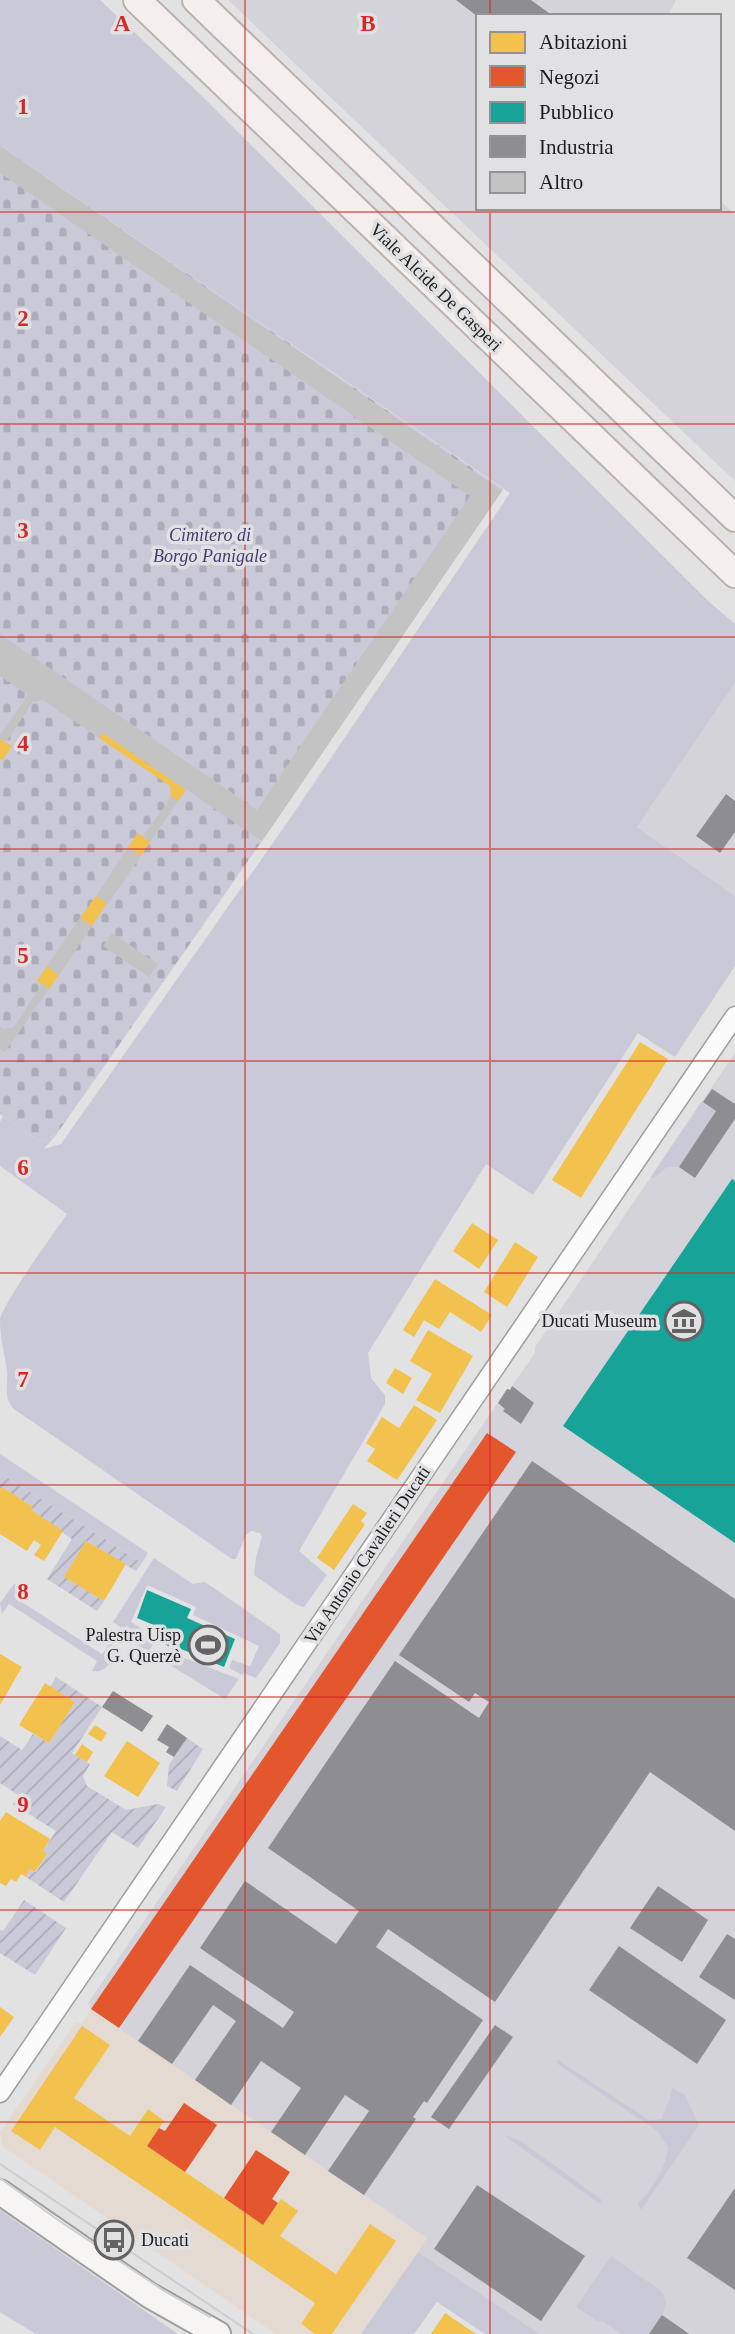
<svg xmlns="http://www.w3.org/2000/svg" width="735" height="2334" font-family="'Times New Roman',serif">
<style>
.commercial{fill:#e4dad1}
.built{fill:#d4d3d9}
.grass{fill:#cac9d8}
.cemetery{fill:url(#cemetery-stones)}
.garden{fill:url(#garden-furrows)}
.homes{fill:#f2c14e}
.shops{fill:#e4572e}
.public{fill:#17a398}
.industry{fill:#8d8d92}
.building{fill:#c3c3c3}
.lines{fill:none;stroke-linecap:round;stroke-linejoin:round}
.minor-casing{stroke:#9f9f9f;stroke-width:21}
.secondary-casing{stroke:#9f9f9f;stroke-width:28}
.primary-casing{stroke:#bbb0af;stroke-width:30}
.minor{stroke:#fbfbfb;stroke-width:18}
.secondary{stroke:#f7f5f4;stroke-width:24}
.primary{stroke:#f4eeed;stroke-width:26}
.tram{stroke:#cecece;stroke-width:2}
.grid{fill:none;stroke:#d62828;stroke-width:2;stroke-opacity:0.55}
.labels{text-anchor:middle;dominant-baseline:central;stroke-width:7;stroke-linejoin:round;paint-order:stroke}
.street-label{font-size:18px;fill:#1e1e1f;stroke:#e1e1e3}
.park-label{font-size:18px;font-style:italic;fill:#433b72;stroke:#e1e1e3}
.poi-label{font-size:18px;fill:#1e1e1f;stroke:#e1e1e3;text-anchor:end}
.grid-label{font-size:23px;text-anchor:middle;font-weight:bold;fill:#d62828;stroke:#e1e1e3;stroke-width:7;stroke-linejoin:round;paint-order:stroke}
</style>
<defs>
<pattern id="cemetery-stones" width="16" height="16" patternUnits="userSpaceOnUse" patternTransform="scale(1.75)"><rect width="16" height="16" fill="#cac9d8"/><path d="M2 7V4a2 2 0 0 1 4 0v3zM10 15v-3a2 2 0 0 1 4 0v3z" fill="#adacb9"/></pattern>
<pattern id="garden-furrows" width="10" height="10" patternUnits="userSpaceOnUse" patternTransform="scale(1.75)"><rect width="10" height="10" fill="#cac9d8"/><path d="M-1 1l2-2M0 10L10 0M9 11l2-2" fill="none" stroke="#adacb9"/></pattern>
</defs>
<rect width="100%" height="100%" fill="#e2e2e2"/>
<polygon class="commercial" points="91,2009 428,2238 361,2334 276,2334 2,2146 0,2132 76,2022 81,2024"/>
<g class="built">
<polygon points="228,0 676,0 668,16 478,16 478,208 719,208 719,199 735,215 735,481"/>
<polygon points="735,683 735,896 637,827"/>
<polygon points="735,1053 735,2334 540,2334 418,2252 427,2238 91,2009 88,2003 507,1389 510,1390 512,1386 535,1353 535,1347"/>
</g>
<g class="grass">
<path d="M0,0H100L202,96L708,601L735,624V683L637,827L735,896V966L675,1057L638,1033L533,1195L486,1164L368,1353L371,1378L385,1395V1404L299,1551L327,1575L304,1607L297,1605L254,1575L256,1557L262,1537L260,1533L251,1531L246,1535L236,1559H232L14,1409C3,1398 8,1387 7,1373C5,1354 0,1341 0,1320C2,1304 55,1232 67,1214L0,1166V1122L3,1116L39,1141L56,1135L44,1149L61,1144L287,823L510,493L0,146Z"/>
<polygon points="702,1101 716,1111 679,1167 667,1167 654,1178 651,1177"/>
<polygon points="0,1454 148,1553 142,1563 0,1473"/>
<polygon points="154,1558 193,1584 205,1582 280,1634 280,1643 256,1678 243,1673 242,1675 229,1668 232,1660 250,1666 259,1646 193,1615 196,1607 147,1585 131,1622 142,1629 140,1636 153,1644 149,1652 134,1642 132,1634 113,1622"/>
<path d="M14,1584L20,1585L14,1597L102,1654L110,1643L111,1645C116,1658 107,1674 92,1671L97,1661L9,1604L2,1614L0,1603Z"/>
<polygon points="163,1650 239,1679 225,1699 157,1657"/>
<path d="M558,2060L649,2120L662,2119C665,2107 671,2100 672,2088L685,2095L699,2125L641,2210L638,2204C651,2190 667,2167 668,2147L656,2130L559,2065L556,2061Z"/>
<polygon points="506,2135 522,2142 602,2200 600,2204 505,2136"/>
<polygon points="0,2210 178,2334 36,2334 0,2312"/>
<polygon points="418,2252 540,2334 485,2334 437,2302 414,2334 361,2334"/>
<path d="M611,2256L660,2290C673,2305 659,2320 649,2334H622L604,2322L595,2320L576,2307Z"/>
</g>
<polygon class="cemetery" points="0,146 503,489 262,841 56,1135 39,1141 0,1114"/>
<g class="garden">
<polygon points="0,1473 142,1563 136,1571 86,1541 65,1577 104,1601 97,1611 47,1579 72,1539 31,1510 32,1507 2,1487 0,1490"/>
<polygon points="56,1677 102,1707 72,1753 90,1764 83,1776 87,1786 126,1810 158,1804 166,1807 138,1848 112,1832 64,1902 26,1877 30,1869 36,1872 47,1854 43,1851 56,1831 13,1804 18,1795 0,1783 0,1736 22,1750 33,1734 49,1743 75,1702 50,1687"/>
<polygon points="187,1738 203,1749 177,1791 167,1786 169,1765"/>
<polygon points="24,1900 66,1928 35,1975 0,1953 0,1930 3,1931"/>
</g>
<g class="homes">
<polygon points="103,733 186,790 178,801 171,797 170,786 99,738"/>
<polygon points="0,739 12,746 2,761 0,759"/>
<polygon points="138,833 150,842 141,856 128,847"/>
<polygon points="96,896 107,903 92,926 80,918"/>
<polygon points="47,966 59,975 49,989 37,981"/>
<polygon points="640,1042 668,1059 581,1198 552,1180"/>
<polygon points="472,1223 498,1240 479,1269 453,1251"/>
<polygon points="515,1242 538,1257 507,1307 484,1292"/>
<polygon points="435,1279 492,1315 481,1332 450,1312 439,1329 424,1320 414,1337 403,1330"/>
<polygon points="428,1330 473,1356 440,1413 416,1400 432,1374 410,1361"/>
<polygon points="395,1368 412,1378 403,1394 386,1383"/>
<polygon points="414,1405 437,1420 397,1480 367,1461 375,1449 366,1443 382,1417 399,1428"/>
<polygon points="2,1487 33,1507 31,1510 63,1531 44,1561 34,1555 41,1545 34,1540 27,1551 0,1534 0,1490"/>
<polygon points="353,1504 367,1513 361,1521 365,1524 334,1570 317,1558"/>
<polygon points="86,1541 126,1564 104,1601 64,1577"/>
<polygon points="0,1654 22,1667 0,1705"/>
<polygon points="45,1683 75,1702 49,1743 19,1725"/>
<polygon points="95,1725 107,1733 101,1742 88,1734"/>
<polygon points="127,1741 160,1763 138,1797 104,1776"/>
<polygon points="82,1744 93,1752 87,1762 75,1755"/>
<polygon points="6,1812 50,1839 43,1851 47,1854 35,1872 30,1869 26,1877 21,1874 16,1882 11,1879 6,1886 0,1883 0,1821"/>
<polygon points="0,2007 14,2017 0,2037"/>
<polygon points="82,2026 110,2045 74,2098 130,2136 148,2109 164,2121 147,2146 263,2225 281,2199 298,2211 280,2236 336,2274 370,2224 396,2241 332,2334 315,2334 301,2324 315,2303 55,2127 40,2150 11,2131"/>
<polygon points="445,2313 476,2334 431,2334"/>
</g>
<g class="shops">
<polygon points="487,1433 516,1452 119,2028 91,2009"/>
<polygon points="184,2103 217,2125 185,2172 147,2146 159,2128 165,2131"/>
<polygon points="256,2150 290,2172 272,2199 278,2203 263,2225 224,2198"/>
</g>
<g class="public">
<polygon points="732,1179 735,1181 735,1543 563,1426"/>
<polygon points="147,1590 191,1609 187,1618 235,1639 224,1667 174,1646 173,1649 149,1634 156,1626 137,1618"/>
</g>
<g class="industry">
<polygon points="456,0 531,0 553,16 477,16"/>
<polygon points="726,794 735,801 735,832 720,853 696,836"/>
<polygon points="712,1089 735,1104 735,1119 695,1178 679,1167 716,1111 703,1102"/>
<polygon points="512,1386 534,1403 521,1424 503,1411 505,1409 498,1403 507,1389 510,1390"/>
<polygon points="532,1461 735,1599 735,1831 650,1772 495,2002 388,1929 376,1947 483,2020 427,2103 424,2101 413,2117 416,2119 364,2195 328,2171 369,2111 345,2095 305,2155 271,2132 301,2088 261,2061 231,2105 195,2080 236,2021 213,2005 172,2064 138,2041 190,1965 283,2028 294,2012 200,1948 245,1881 336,1944 359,1911 268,1848 395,1661 479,1718 489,1702 475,1693 469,1702 399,1655"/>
<polygon points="113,1691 153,1716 142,1732 102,1707"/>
<polygon points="167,1724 187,1738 174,1757 166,1752 169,1747 157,1740"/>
<polygon points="658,1886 708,1920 682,1962 630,1928"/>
<polygon points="727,1934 735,1939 735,2000 699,1977"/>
<polygon points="619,1946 726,2020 697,2064 589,1990"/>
<polygon points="495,2025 513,2037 449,2129 431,2117"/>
<polygon points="477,2185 585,2256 541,2321 434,2249"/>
<polygon points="735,2188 735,2290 687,2258"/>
<polygon points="662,2315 685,2331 689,2334 649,2334"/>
</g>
<g class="building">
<polygon points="0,146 502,491 262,841 103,733 99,738 43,700 33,702 6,742 0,739 0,735 28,695 0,676 0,634 257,810 470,496 0,173"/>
<polygon points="171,797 178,801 150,842 143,836"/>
<polygon points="128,847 141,856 108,904 96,896"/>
<polygon points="80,918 92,926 59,975 47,966"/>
<polygon points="112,933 158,964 149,977 103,946"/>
<polygon points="42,984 49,989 5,1052 0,1049 0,1027 4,1029 14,1027"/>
</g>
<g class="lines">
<defs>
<polyline id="minor" points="0,2093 735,1016"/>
<polyline id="secondary" points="0,2192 149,2295 218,2334"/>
<g id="primary">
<polyline points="137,0 735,574"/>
<polyline points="196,0 735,518"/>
</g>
</defs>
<use href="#minor" class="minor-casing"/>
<use href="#secondary" class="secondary-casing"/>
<use href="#primary" class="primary-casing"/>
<use href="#minor" class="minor"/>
<use href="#secondary" class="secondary"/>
<use href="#primary" class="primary"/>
<g class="tram">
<polyline points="0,2164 253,2334"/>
<polyline points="0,2178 58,2220 166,2292 210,2317"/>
</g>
</g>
<path class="grid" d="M245,0V2334M490,0V16M490,208V2334M0,212H735M0,424H735M0,637H735M0,849H735M0,1061H735M0,1273H735M0,1485H735M0,1697H735M0,1910H735M0,2122H735"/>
<defs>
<symbol id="museum-ring" viewBox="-11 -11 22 22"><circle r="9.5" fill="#e1e1e3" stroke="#636363" stroke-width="1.5"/><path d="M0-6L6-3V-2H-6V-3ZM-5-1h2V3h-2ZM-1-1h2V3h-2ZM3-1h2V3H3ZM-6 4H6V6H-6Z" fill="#636363"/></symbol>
<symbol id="stadium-ring" viewBox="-11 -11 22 22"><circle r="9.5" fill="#e1e1e3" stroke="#636363" stroke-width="1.5"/><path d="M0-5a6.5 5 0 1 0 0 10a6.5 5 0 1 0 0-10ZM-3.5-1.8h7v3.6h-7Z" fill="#636363"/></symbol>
<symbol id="bus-ring" viewBox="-11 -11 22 22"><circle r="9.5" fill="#e1e1e3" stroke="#636363" stroke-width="1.5"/><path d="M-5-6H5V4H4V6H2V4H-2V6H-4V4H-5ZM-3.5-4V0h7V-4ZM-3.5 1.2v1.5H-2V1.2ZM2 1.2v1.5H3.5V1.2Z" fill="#636363"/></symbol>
</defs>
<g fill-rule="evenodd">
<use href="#museum-ring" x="662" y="1299" width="44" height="44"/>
<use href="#stadium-ring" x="186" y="1623" width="44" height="44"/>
<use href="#bus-ring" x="92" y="2218" width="44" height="44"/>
</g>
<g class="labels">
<g class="street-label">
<text transform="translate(436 287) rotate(44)">Viale Alcide De Gasperi</text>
<text transform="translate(367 1555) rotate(-56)">Via Antonio Cavalieri Ducati</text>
</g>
<g class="park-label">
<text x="210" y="535">Cimitero di<tspan x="210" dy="21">Borgo Panigale</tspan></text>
</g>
<g class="poi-label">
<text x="657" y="1321">Ducati Museum</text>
<text x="181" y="1635">Palestra Uisp<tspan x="181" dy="21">G. Querzè</tspan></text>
<text x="141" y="2240" text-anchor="start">Ducati</text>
</g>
</g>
<g class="grid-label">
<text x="122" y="31">A</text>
<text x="368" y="31">B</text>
<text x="23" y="114">1</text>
<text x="23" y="326">2</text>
<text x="23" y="538">3</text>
<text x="23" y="751">4</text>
<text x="23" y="963">5</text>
<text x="23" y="1175">6</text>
<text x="23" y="1387">7</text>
<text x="23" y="1599">8</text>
<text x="23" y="1812">9</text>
</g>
<rect x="476" y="14" width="245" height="196" fill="#e1e1e3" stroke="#939395" stroke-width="2"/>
<rect x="490" y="32" width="35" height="21" fill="#f2c14e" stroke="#939395" stroke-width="2"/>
<text x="539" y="49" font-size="21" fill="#1e1e1f">Abitazioni</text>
<rect x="490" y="66" width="35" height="21" fill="#e4572e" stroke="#939395" stroke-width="2"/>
<text x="539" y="84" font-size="21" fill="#1e1e1f">Negozi</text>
<rect x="490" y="102" width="35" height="21" fill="#17a398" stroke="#939395" stroke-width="2"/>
<text x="539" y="119" font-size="21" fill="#1e1e1f">Pubblico</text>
<rect x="490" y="136" width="35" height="21" fill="#8d8d92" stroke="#939395" stroke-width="2"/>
<text x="539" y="154" font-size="21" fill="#1e1e1f">Industria</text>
<rect x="490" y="172" width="35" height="21" fill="#c3c3c3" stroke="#939395" stroke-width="2"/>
<text x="539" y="189" font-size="21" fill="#1e1e1f">Altro</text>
</svg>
